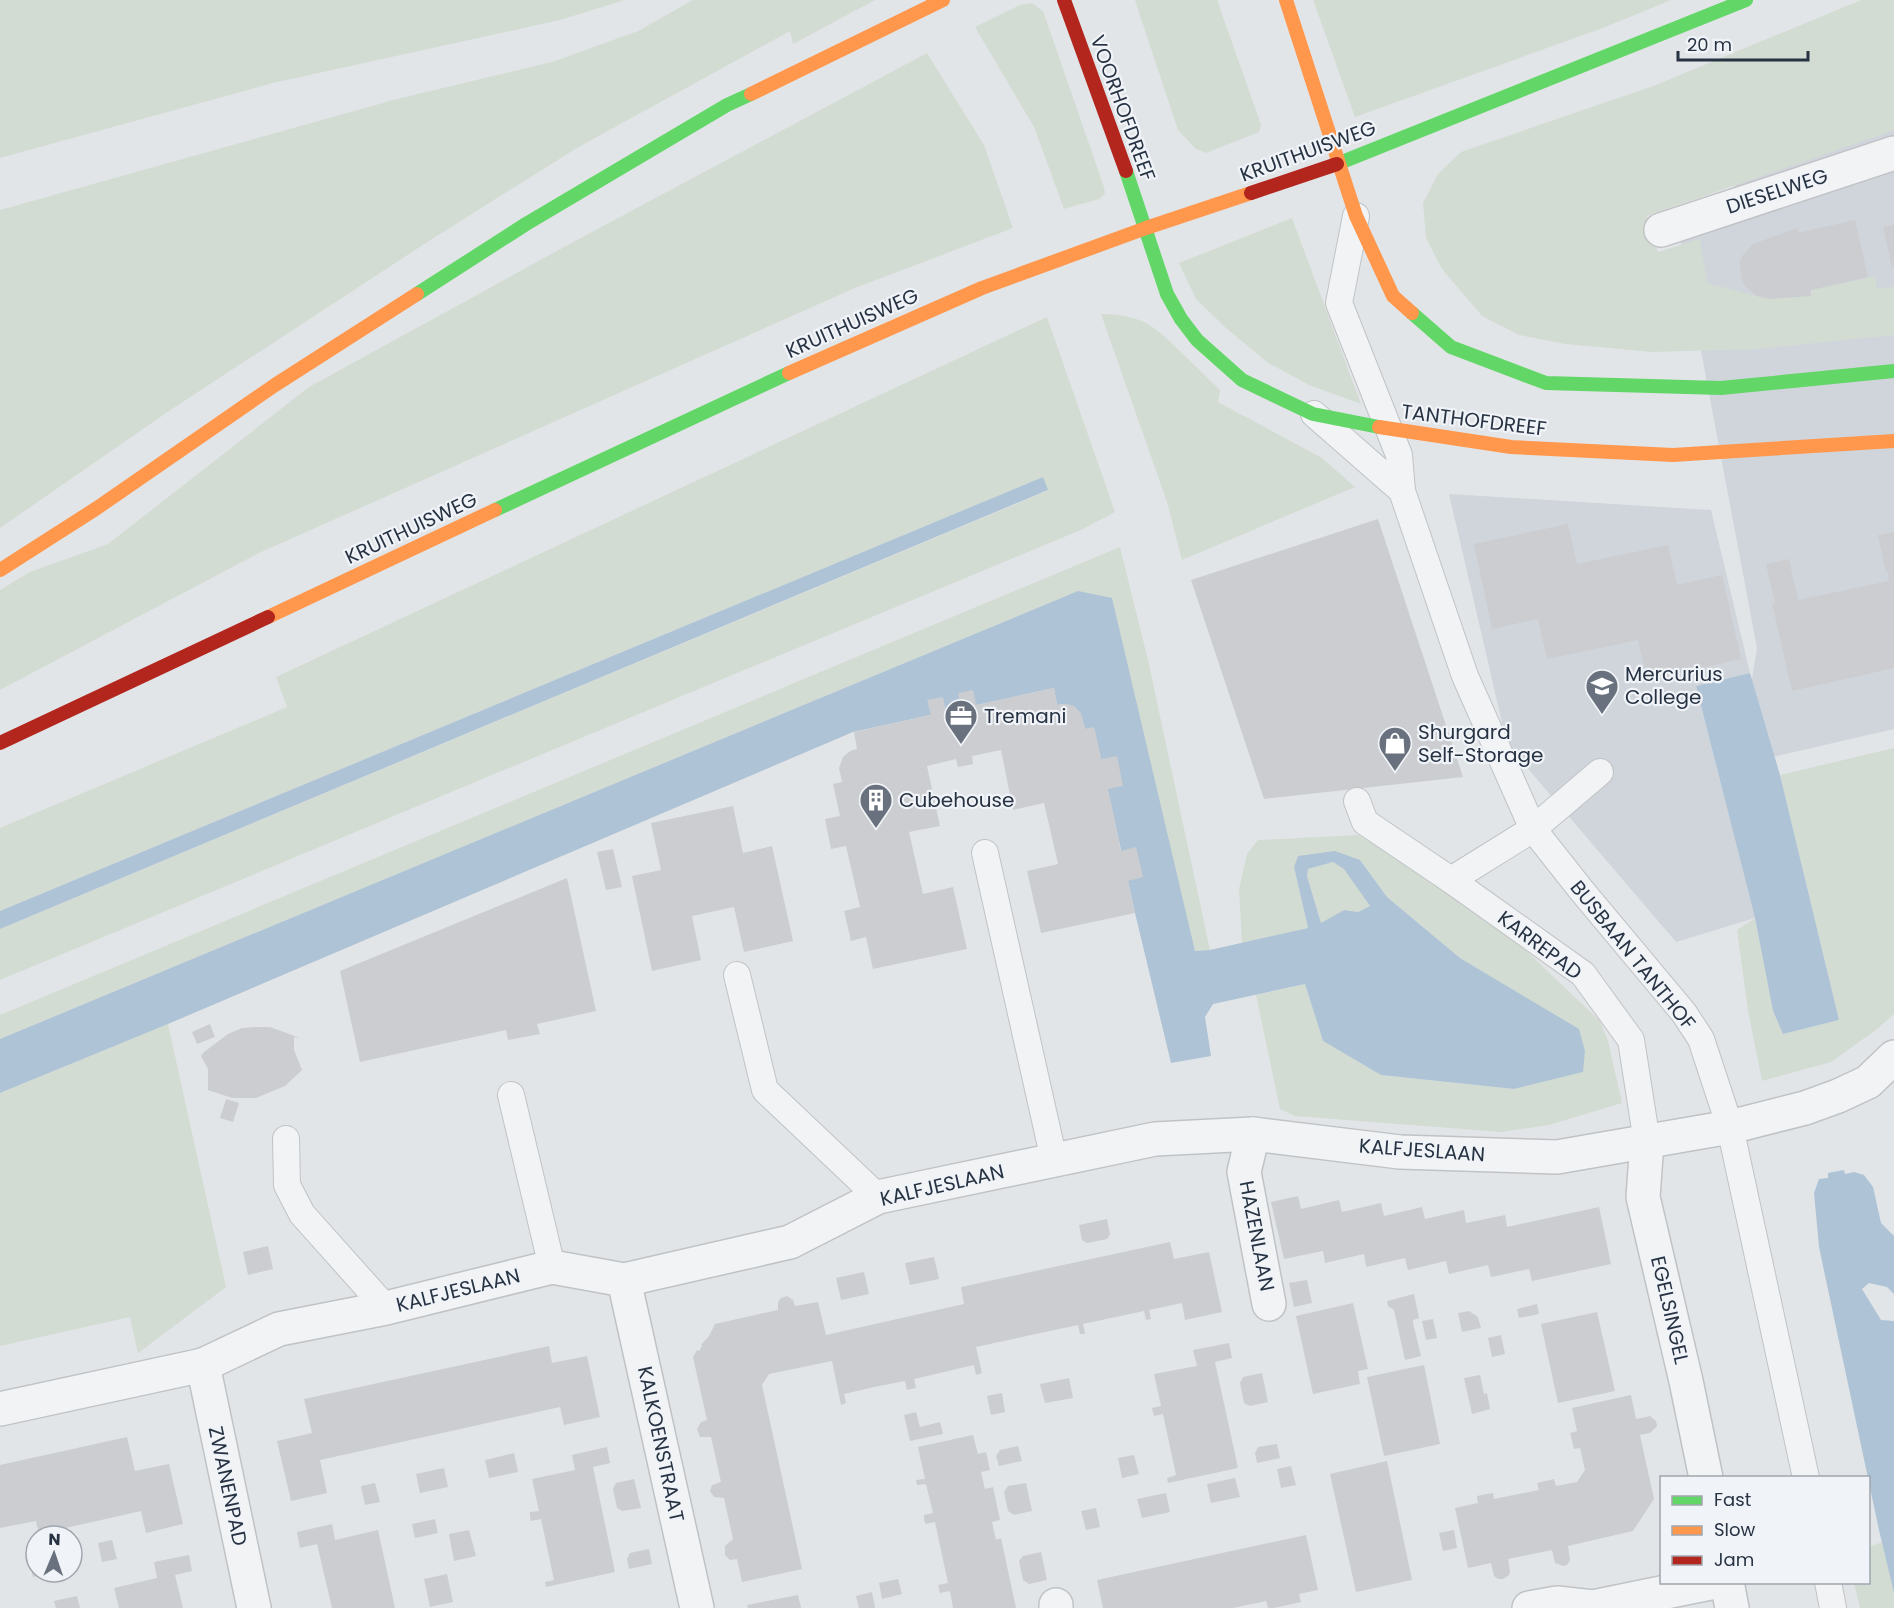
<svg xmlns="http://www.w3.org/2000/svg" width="1894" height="1608" font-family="Poppins,sans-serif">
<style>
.built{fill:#d0d5db}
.green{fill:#d3dcd2}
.water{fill:#aec3d5;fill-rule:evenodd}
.building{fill:#cbcdd0}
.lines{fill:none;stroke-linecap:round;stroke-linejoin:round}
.lane-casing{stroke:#c0c3c6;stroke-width:28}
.street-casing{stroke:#c0c3c6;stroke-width:36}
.lane{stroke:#f2f3f4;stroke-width:26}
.street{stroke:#f2f3f4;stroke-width:33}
.fast{stroke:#63d668;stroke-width:14}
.slow{stroke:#ff974d;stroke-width:14}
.jam{stroke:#b3261e;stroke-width:14}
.labels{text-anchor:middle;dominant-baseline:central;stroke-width:4.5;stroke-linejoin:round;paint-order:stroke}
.street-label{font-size:20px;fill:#273343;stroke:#f0f3f7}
.poi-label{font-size:20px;fill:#273343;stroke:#f0f3f7;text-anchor:start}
</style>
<rect width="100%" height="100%" fill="#e2e5e8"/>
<g class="built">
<polygon points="1894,130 1894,729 1764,759 1749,697 1757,648 1678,229 1740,182"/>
<polygon points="1449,494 1711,510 1750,673 1696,686 1755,918 1676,942 1507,744"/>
</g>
<g class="green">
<polygon points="0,0 625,0 560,20 273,83 0,158"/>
<polygon points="693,0 875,0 793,44 790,31 577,148 432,239 169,411 0,528 0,210 397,99 552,62 638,31"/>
<polygon points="1135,0 1217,0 1259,119 1261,125 1259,132 1206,153 1196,149 1178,130"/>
<polygon points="1313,0 1671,0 1603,28 1355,117"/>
<polygon points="1861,0 1894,0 1894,130 1647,216 1658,252 1700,239 1707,283 1764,298 1771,299 1875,276 1877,289 1894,287 1894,335 1756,349 1652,352 1565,344 1519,335 1482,316 1442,269 1426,238 1423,203 1438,174 1461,152 1656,85"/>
<polygon points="1032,3 1043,11 1104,187 1105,194 1099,199 1064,209 1034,127 975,27 1020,5"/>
<polygon points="927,53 984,145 1013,228 855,288 259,553 0,690 0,590 30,572 108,544 309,387 577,240"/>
<polygon points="1292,218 1361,404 1309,385 1268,363 1226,328 1196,299 1179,263"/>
<path d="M1101,314C1145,314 1156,328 1186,357C1197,368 1209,379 1220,390L1218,402L1322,458L1355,487L1182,560L1168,505Z"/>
<polygon points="1047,317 1115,512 1083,529 0,980 0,929 1047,491 1043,477 0,911 0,828 287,707 276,677"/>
<polygon points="1120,547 1148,660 1210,950 1195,951 1078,591 0,1039 0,1015"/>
<polygon points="1894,748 1894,1014 1876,1030 1831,1062 1762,1081 1748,1011 1737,930 1755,918 1773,1011 1783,1034 1839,1020 1780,775"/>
<polygon points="1358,835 1442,886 1517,942 1600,1021 1608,1041 1622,1103 1549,1125 1501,1132 1295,1116 1280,1109 1256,995 1305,984 1323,1041 1381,1075 1514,1089 1582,1072 1585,1051 1579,1030 1460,958 1387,897 1360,860 1298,856 1294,867 1308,928 1242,943 1239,889 1247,854 1258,840"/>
<polygon points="1333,862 1344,868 1370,906 1358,912 1344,910 1321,923 1307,876 1308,869"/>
<polygon points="168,1024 226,1287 138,1353 130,1317 0,1346 0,1093"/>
<polygon points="1882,1542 1894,1593 1894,1608 1860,1608 1854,1583 1868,1582 1869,1547"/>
</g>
<g class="water">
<polygon points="1043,477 1048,490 0,929 0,911"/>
<path d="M1078,591L1112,598L1195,951L1210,950L1308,928L1294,867L1298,856L1335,851L1360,860L1387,897L1460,958L1579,1029L1585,1051L1583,1072L1514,1089L1381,1075L1323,1041L1305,984L1213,1004L1205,1017L1211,1056L1171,1063L1135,913L1094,728L1085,729C1082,714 1075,701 1057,705L1054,688L853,732L168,1024L0,1093V1039ZM1333,862L1344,869L1370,906L1358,912L1344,910L1321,923L1307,876L1308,869Z"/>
<polygon points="1750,673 1780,775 1839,1020 1783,1034 1773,1011 1755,918 1696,686"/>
<polygon points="1844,1170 1845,1174 1854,1172 1864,1175 1873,1187 1881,1223 1894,1236 1894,1294 1887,1287 1869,1283 1862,1289 1881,1320 1894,1321 1894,1593 1879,1530 1819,1247 1814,1193 1819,1179 1828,1178 1828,1173"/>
</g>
<g class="building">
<polygon points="1855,220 1868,277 1811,290 1811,296 1771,299 1757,296 1745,286 1742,279 1740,263 1742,256 1753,244 1797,228 1798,233"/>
<polygon points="1894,225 1894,267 1892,267 1883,227"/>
<polygon points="1378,519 1463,777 1264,799 1191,580"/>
<polygon points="1568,524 1577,564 1668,545 1677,585 1722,575 1741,659 1647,680 1638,640 1547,659 1538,619 1492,629 1474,544"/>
<polygon points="1894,532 1894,668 1792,691 1772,603 1775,603 1766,564 1789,559 1798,600 1889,581 1888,572 1886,573 1878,535"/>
<polygon points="1054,688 1057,705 1066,704 1074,706 1081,713 1085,729 1094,727 1101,759 1117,756 1123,786 1108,789 1121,851 1136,847 1143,877 1128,881 1135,913 1041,933 1027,871 1058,864 1044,803 1013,810 1001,750 972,756 973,764 958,767 956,759 927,766 940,826 909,832 923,894 953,887 967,949 873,969 866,937 851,941 844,911 860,907 846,846 831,849 825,819 840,816 833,784 842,782 839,768 843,757 850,751 857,749 854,732 931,715 927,700 943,697 946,712 961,709 958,693 973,690 976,705"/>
<polygon points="733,806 743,853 772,846 793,941 744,952 734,907 692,916 701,960 652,971 632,876 661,870 651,823"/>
<polygon points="613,849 622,887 606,890 597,852"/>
<polygon points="567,878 596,1011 537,1024 540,1034 508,1040 506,1030 360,1062 340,971"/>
<polygon points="210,1024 215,1037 197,1044 192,1032"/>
<polygon points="256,1027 270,1027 300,1038 294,1037 294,1050 302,1070 285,1086 256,1098 232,1098 208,1090 208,1069 201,1056 204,1052 228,1034 242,1028"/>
<polygon points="226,1099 239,1103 233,1122 220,1118"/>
<polygon points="1298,1196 1301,1209 1339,1200 1342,1212 1381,1203 1384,1216 1422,1207 1425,1219 1464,1210 1466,1223 1505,1215 1507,1227 1599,1207 1611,1264 1532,1281 1529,1269 1491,1277 1488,1265 1449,1274 1446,1261 1408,1270 1405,1258 1366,1267 1364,1254 1325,1263 1323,1251 1284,1259 1271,1202"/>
<polygon points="1107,1219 1110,1234 1107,1239 1087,1243 1082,1240 1079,1225"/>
<polygon points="1170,1242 1174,1259 1209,1252 1222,1312 1185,1320 1182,1303 1149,1310 1151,1319 1146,1320 1144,1311 1083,1324 1085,1334 1080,1334 1078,1325 976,1347 982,1373 976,1375 974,1365 914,1379 916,1388 907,1390 905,1381 874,1387 844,1394 846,1403 841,1405 832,1361 769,1374 762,1385 802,1569 742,1582 737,1559 730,1560 725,1555 725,1546 733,1539 724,1498 714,1497 710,1491 712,1485 721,1482 711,1437 700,1437 697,1429 701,1422 707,1420 693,1357 697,1350 699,1351 702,1346 701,1345 709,1336 715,1324 778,1310 778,1302 781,1298 787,1296 793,1300 795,1306 818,1302 826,1335 964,1304 961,1287"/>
<polygon points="268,1246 273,1269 248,1275 243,1252"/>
<polygon points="934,1257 939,1279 910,1285 905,1263"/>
<polygon points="864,1272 869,1294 841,1300 836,1278"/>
<polygon points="1307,1280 1312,1303 1294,1307 1289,1283"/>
<polygon points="1414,1294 1419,1318 1413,1320 1413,1323 1421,1356 1405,1360 1394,1310 1388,1306 1387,1301"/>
<polygon points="1353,1303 1368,1369 1358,1371 1360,1384 1313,1394 1296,1316"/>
<polygon points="1537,1304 1539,1314 1519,1318 1517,1309"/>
<polygon points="1469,1311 1478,1317 1481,1328 1462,1332 1458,1313"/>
<polygon points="1597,1312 1615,1391 1558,1403 1541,1324"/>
<polygon points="1433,1319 1437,1338 1426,1340 1422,1321"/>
<polygon points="1501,1335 1505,1354 1492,1357 1488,1338"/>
<polygon points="1229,1343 1232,1358 1215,1362 1238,1468 1168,1483 1167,1478 1176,1475 1163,1414 1154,1416 1152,1408 1161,1406 1154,1374 1197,1366 1193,1350"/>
<polygon points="549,1346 552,1363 587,1356 600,1417 564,1425 560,1407 320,1460 327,1493 291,1501 277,1441 312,1433 304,1399"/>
<polygon points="1424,1365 1440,1444 1384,1456 1367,1377"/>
<polygon points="1262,1373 1268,1402 1250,1406 1244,1403 1240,1383 1243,1377"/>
<polygon points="1480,1375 1484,1394 1487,1393 1490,1409 1472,1414 1464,1378"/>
<polygon points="1069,1378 1073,1398 1045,1403 1040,1384"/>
<polygon points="1002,1393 1005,1412 991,1415 987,1396"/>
<polygon points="1631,1395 1636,1419 1650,1416 1656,1421 1657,1426 1650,1433 1640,1435 1654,1499 1633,1531 1568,1546 1570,1560 1567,1565 1563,1566 1555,1563 1552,1550 1508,1559 1510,1571 1509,1575 1503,1579 1498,1579 1494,1576 1491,1563 1468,1568 1455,1508 1478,1503 1477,1496 1493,1493 1494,1499 1539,1490 1537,1483 1554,1479 1556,1486 1577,1482 1585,1470 1580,1448 1574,1449 1570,1433 1577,1431 1572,1408"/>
<polygon points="916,1412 920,1427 940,1422 943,1434 910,1441 904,1415"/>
<polygon points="973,1435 978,1454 986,1452 990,1470 981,1472 985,1489 993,1487 1000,1520 992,1522 996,1540 1001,1538 1016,1608 953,1608 950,1591 940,1593 938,1585 948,1583 935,1522 926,1524 924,1520 924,1515 933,1513 926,1484 917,1485 916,1480 925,1479 918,1447"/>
<polygon points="127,1437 135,1471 169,1464 183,1524 146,1533 141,1511 39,1534 36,1521 0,1528 0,1465"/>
<polygon points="1277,1444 1280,1458 1257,1463 1255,1453 1258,1447"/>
<polygon points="1018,1446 1022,1461 999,1466 996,1456 1000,1450"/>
<polygon points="607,1447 610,1463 593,1467 615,1572 546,1587 545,1582 554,1580 541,1519 531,1521 530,1517 530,1512 539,1511 532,1479 575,1470 572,1455"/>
<polygon points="514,1453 518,1472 489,1478 485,1460"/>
<polygon points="1134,1455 1139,1474 1122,1478 1118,1458"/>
<polygon points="1387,1461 1412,1580 1356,1592 1330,1474"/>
<polygon points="1291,1466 1296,1485 1281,1488 1277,1469"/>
<polygon points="444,1468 448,1487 420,1493 416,1474"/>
<polygon points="1235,1478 1240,1497 1211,1503 1207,1484"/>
<polygon points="634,1479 641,1508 622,1511 617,1508 613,1489 616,1483"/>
<polygon points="375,1483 380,1502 365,1505 361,1486"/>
<polygon points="1026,1483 1032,1511 1014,1515 1008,1511 1004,1492 1008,1486"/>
<polygon points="1166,1493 1170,1512 1142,1518 1137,1499"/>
<polygon points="1096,1508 1100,1527 1086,1530 1081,1511"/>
<polygon points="435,1519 438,1533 415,1538 412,1524"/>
<polygon points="332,1524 335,1540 378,1530 395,1608 332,1608 317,1544 300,1548 297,1532"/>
<polygon points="469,1530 476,1556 454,1561 449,1534"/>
<polygon points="1454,1530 1457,1548 1443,1551 1439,1533"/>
<polygon points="1306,1535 1318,1590 1299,1594 1301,1602 1274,1608 1268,1608 1266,1601 1233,1608 1103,1608 1097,1580"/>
<polygon points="112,1540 117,1559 102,1562 98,1543"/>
<polygon points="649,1549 652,1564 629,1569 627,1559 630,1553"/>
<polygon points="1041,1552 1047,1580 1029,1584 1023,1580 1019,1561 1023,1556"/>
<polygon points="189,1555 192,1571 175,1575 183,1608 119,1608 114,1588 157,1578 154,1562"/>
<polygon points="36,1556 36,1572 51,1573 33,1577 29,1558"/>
<polygon points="447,1574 453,1602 430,1607 424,1579"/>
<polygon points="898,1579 902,1594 882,1599 879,1583"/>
<polygon points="872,1592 875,1608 859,1608 856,1596"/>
<polygon points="798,1595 801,1608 748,1608 747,1605"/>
<polygon points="77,1596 80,1608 56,1608 54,1601"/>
</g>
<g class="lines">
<defs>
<g id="lane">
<polyline points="1356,216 1339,303 1399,455 1402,491 1465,676 1533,829 1582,891 1684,1013 1701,1039 1730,1127 1806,1478"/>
<polyline points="1314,414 1402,491"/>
<polyline points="1357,801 1365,822 1451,880 1583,974 1631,1040 1647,1142"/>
<polyline points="985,853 1054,1160"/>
<polyline points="1451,880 1533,829 1600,772"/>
<polyline points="737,975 765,1090 878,1197"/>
<polyline points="511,1095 552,1267"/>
<polyline points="286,1139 287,1185 302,1214 386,1308"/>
<polyline points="1828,1582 1833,1608"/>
</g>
<g id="street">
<polyline points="1661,230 1894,153"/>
<polyline points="1253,1134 1244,1172 1269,1304"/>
<polyline points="1647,1142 1643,1197 1686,1381 1706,1478"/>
<polyline points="624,1280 697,1608"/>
<polyline points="203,1365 254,1608"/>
<polyline points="0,1409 203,1365 279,1329 386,1308 552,1267 624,1280 790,1242 878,1197 1155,1139 1253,1134 1400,1152 1557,1157 1730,1127 1805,1108 1838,1096 1868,1082 1894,1057"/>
<polyline points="1727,1582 1732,1608"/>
<polyline points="1056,1605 1056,1608"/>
<polyline points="1529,1608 1557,1603 1593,1607 1715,1582"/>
</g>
</defs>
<use href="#lane" class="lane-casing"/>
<use href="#street" class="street-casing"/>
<use href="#lane" class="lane"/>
<use href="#street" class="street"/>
<g class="fast">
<polyline points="1337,164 1746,0"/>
<polyline points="1126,171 1167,294 1181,319 1197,340 1242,380 1313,414 1379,427"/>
<polyline points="417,294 526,224 727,105 751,94"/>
<polyline points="1412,313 1451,347 1546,383 1721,388 1894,371"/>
<polyline points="495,510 789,373"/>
</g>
<g class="slow">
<polyline points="1286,0 1356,216 1393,296 1412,313"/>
<polyline points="751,94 943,0"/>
<polyline points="789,373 982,288 1146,228 1251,193"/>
<polyline points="1379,427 1511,447 1673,455 1894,441"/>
<polyline points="0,570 97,508 275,385 417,294"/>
<polyline points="268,617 495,510"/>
</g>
<g class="jam">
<polyline points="1064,0 1126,171"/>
<polyline points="1251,193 1337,164"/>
<polyline points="0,743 268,617"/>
</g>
</g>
<defs>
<symbol id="school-pin" viewBox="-11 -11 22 30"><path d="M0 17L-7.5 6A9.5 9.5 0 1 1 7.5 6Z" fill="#68717d" stroke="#f0f3f7"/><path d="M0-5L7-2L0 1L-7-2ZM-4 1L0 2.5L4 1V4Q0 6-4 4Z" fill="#fff"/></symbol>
<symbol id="office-pin" viewBox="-11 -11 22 30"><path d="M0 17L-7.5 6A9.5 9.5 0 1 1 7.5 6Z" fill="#68717d" stroke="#f0f3f7"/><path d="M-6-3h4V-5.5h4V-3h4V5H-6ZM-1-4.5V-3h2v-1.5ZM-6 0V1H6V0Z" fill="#fff"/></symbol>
<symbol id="shop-pin" viewBox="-11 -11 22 30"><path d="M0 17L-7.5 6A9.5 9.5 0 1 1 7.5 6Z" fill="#68717d" stroke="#f0f3f7"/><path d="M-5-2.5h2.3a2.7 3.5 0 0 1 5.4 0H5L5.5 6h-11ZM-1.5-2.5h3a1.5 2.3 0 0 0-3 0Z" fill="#fff"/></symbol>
<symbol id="building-pin" viewBox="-11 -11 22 30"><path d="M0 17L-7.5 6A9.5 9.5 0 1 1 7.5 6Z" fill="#68717d" stroke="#f0f3f7"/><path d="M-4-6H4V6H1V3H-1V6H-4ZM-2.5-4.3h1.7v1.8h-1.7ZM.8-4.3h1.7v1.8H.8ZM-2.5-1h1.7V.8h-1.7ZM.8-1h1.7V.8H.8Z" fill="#fff"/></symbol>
</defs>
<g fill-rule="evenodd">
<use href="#school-pin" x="1583" y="667" width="38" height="52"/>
<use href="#office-pin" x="942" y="697" width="38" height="52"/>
<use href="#shop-pin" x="1376" y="724" width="38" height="52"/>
<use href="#building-pin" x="857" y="781" width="38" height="52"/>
</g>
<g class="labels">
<g class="street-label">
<text transform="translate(1123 108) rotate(70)">VOORHOFDREEF</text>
<text transform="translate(1308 151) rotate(-20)">KRUITHUISWEG</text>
<text transform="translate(1777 191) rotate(-18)">DIESELWEG</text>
<text transform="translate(852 323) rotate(-24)">KRUITHUISWEG</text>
<text transform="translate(1474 420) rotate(7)">TANTHOFDREEF</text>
<text transform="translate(411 528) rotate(-25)">KRUITHUISWEG</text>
<text transform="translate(1540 945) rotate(37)">KARREPAD</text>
<text transform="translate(1633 955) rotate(51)">BUSBAAN TANTHOF</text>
<text transform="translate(1422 1150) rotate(4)">KALFJESLAAN</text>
<text transform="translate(942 1185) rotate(-13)">KALFJESLAAN</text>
<text transform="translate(1257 1236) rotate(79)">HAZENLAAN</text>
<text transform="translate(458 1290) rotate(-14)">KALFJESLAAN</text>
<text transform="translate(1670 1310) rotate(77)">EGELSINGEL</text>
<text transform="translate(661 1444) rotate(78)">KALKOENSTRAAT</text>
<text transform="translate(228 1486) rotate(78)">ZWANENPAD</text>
</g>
<g class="poi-label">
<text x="1625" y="674">Mercurius<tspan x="1625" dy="23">College</tspan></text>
<text x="984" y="716">Tremani</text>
<text x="1418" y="732">Shurgard<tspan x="1418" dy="23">Self-Storage</tspan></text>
<text x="899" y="800">Cubehouse</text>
</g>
</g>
<rect x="1660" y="1476" width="210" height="108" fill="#f0f3f7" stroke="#a0a6af" stroke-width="1.5"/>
<rect x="1672" y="1496" width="30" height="9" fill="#63d668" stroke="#a0a6af" stroke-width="1.5"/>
<text x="1714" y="1506" font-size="18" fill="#273343">Fast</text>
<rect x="1672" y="1526" width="30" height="9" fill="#ff974d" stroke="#a0a6af" stroke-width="1.5"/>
<text x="1714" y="1536" font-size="18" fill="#273343">Slow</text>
<rect x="1672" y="1556" width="30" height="9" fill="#b3261e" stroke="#a0a6af" stroke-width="1.5"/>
<text x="1714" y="1566" font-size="18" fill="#273343">Jam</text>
<g transform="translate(54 1554) rotate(2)"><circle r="28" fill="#f0f3f7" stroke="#a0a6af" stroke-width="1.5"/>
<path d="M0-4.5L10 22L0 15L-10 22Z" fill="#68717d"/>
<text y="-9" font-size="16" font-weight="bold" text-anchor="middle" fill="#273343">N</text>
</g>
<path d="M1678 51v9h130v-9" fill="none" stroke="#273343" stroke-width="3"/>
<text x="1687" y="51" font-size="18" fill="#273343" stroke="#f0f3f7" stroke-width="4.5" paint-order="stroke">20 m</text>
</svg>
